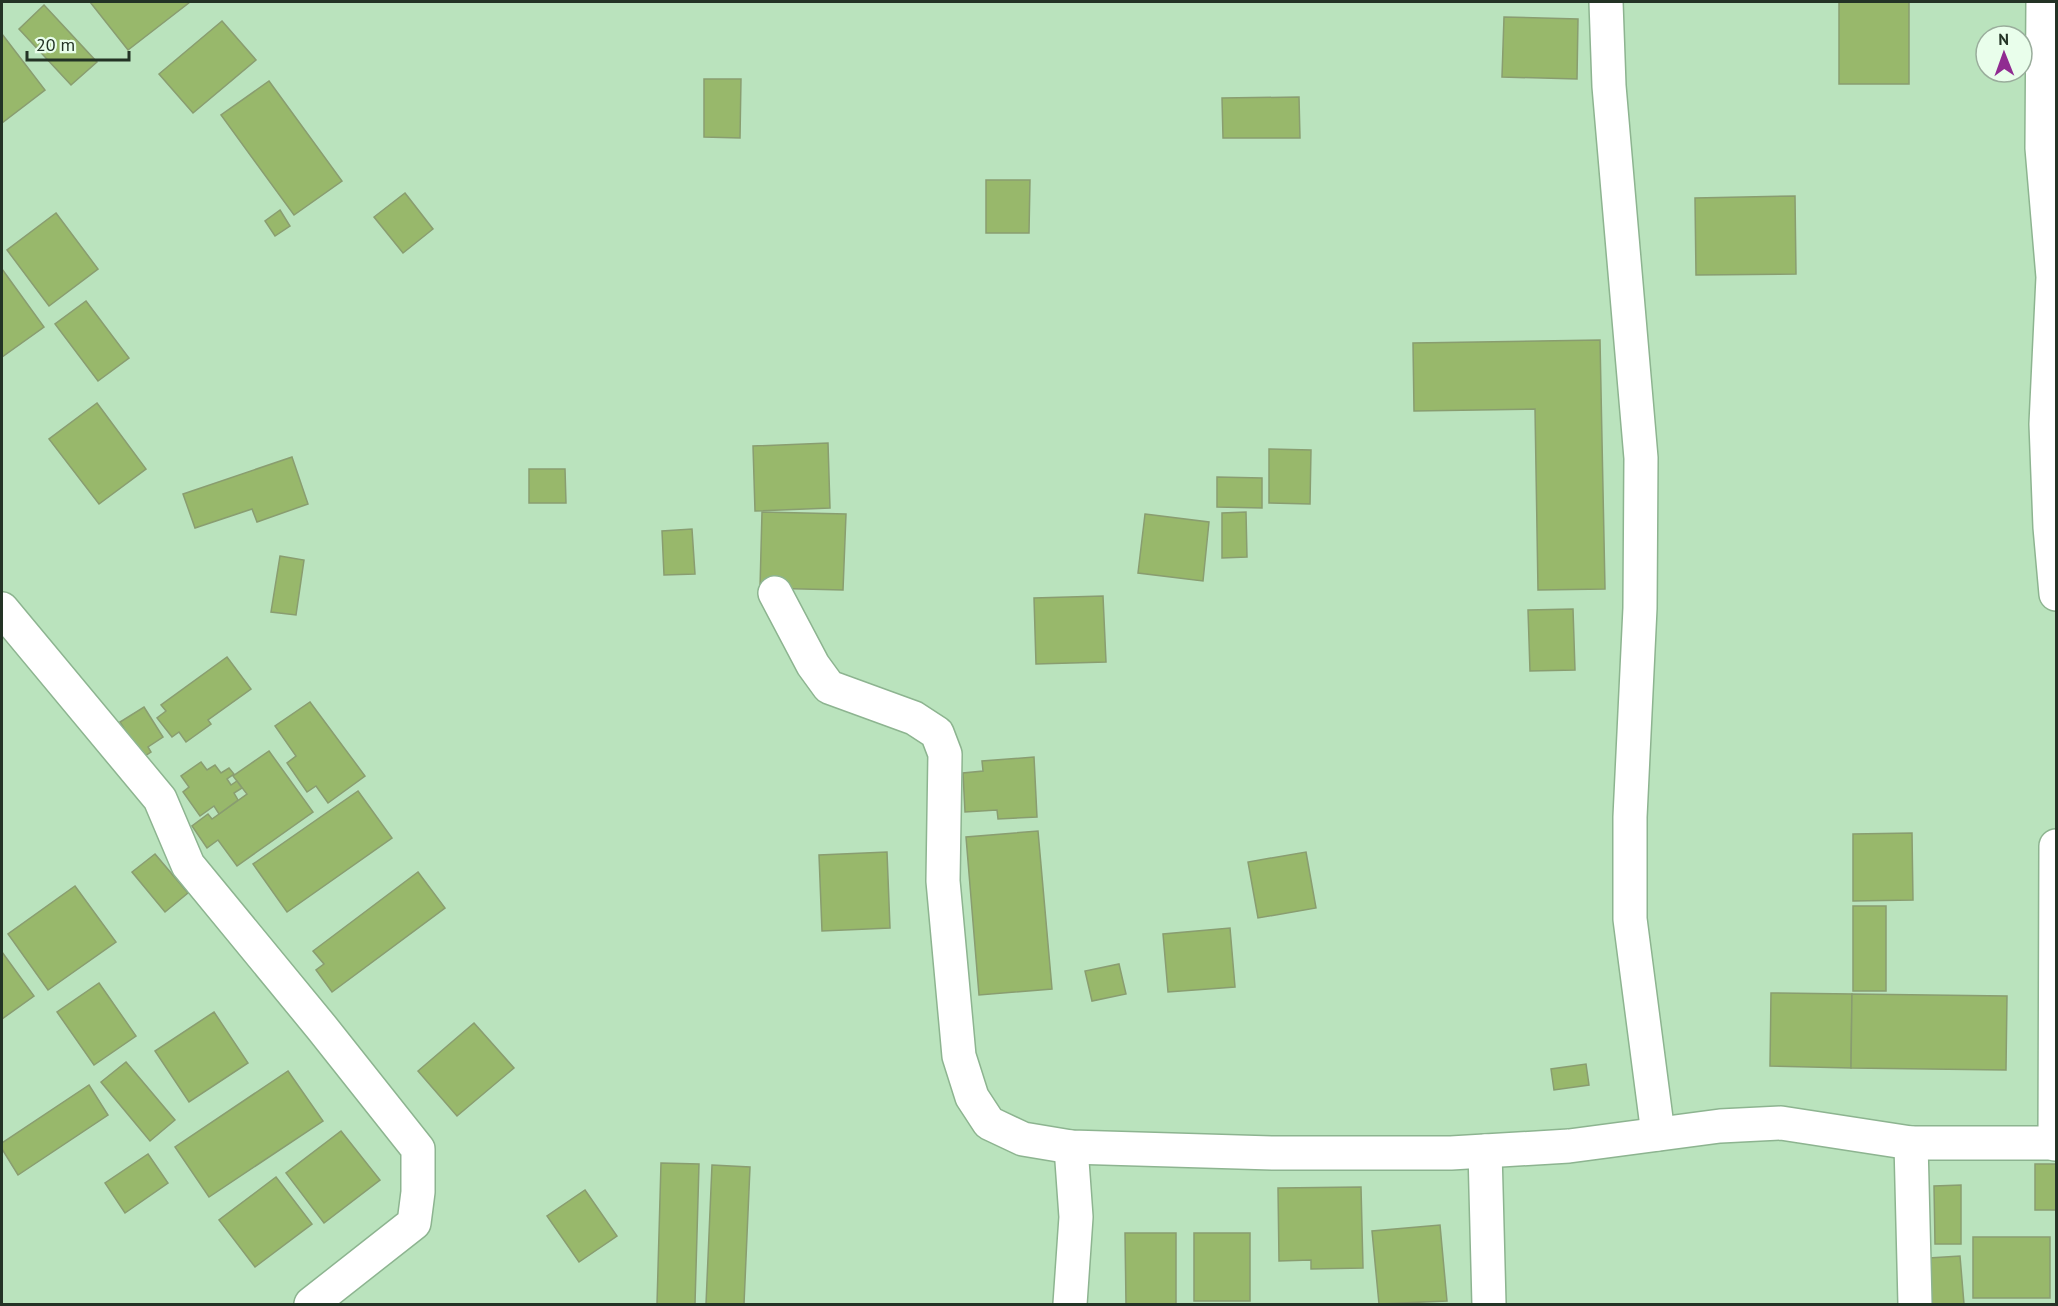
<svg xmlns="http://www.w3.org/2000/svg" width="2058" height="1306" font-family="'PT Sans',sans-serif">
<style>
.building{fill:#98b86b;stroke:#899d70;stroke-width:1.5}
.lines{fill:none;stroke-linecap:round;stroke-linejoin:round}
.minor-casing{stroke:#8db490;stroke-width:36}
.minor{stroke:#fff;stroke-width:33}
</style>
<rect width="100%" height="100%" fill="#bae3bd"/>
<g class="building">
<polygon points="90,2 190,2 128,50"/>
<rect x="1839" y="2" width="70" height="82"/>
<polygon points="44,5 97,62 71,85 19,29"/>
<polygon points="1504,17 1578,19 1577,79 1502,77"/>
<polygon points="222,21 256,60 193,113 159,74"/>
<polygon points="2,34 45,90 2,123"/>
<polygon points="704,79 741,79 740,138 704,137"/>
<polygon points="269,81 342,181 294,215 221,115"/>
<polygon points="1299,97 1300,138 1223,138 1222,98"/>
<polygon points="986,180 1030,180 1029,233 986,233"/>
<polygon points="405,193 433,229 403,253 374,217"/>
<polygon points="1795,196 1796,274 1696,275 1695,198"/>
<polygon points="280,210 290,226 275,236 265,221"/>
<polygon points="56,213 98,269 49,306 7,250"/>
<polygon points="2,269 44,327 2,357"/>
<polygon points="86,301 129,358 98,381 55,324"/>
<polygon points="1600,340 1605,589 1538,590 1535,409 1414,411 1413,343"/>
<polygon points="97,403 146,469 99,504 49,439"/>
<polygon points="828,443 830,508 755,511 753,446"/>
<polygon points="1269,449 1311,450 1310,504 1269,503"/>
<polygon points="292,457 308,504 257,522 252,509 195,528 183,494"/>
<polygon points="529,469 565,469 566,503 529,503"/>
<polygon points="1217,477 1262,478 1262,508 1217,507"/>
<polygon points="762,512 846,514 843,590 760,588"/>
<polygon points="1246,512 1247,557 1222,558 1222,513"/>
<polygon points="1145,514 1209,522 1203,581 1138,573"/>
<polygon points="692,529 695,574 664,575 662,531"/>
<polygon points="280,556 304,560 296,615 271,612"/>
<polygon points="1103,596 1106,662 1036,664 1034,598"/>
<polygon points="1573,609 1575,670 1530,671 1528,610"/>
<polygon points="227,657 251,689 208,720 211,724 186,742 179,732 172,737 157,718 166,711 161,705"/>
<polygon points="310,702 365,776 328,803 316,786 307,792 287,763 296,756 275,726"/>
<polygon points="144,707 163,737 148,747 151,752 142,758 120,722"/>
<polygon points="269,751 313,812 237,866 218,840 207,848 192,826 208,814 212,819 247,794 233,776"/>
<polygon points="1034,757 1037,817 998,819 997,810 965,812 963,773 983,771 982,761"/>
<polygon points="201,762 207,770 215,765 221,773 229,768 234,774 227,779 231,785 237,781 242,788 234,793 238,800 219,814 214,806 200,816 183,792 189,787 181,776"/>
<polygon points="358,791 392,838 287,912 253,864"/>
<polygon points="1038,831 1052,989 979,995 966,837"/>
<polygon points="1912,833 1913,900 1853,901 1853,834"/>
<polygon points="887,852 890,928 822,931 819,855"/>
<polygon points="1306,852 1316,908 1258,918 1248,862"/>
<polygon points="155,854 188,893 165,912 132,872"/>
<polygon points="418,872 445,908 332,992 316,970 324,964 313,951"/>
<polygon points="75,886 116,942 48,990 8,934"/>
<rect x="1853" y="906" width="33" height="85"/>
<polygon points="1230,928 1235,987 1168,992 1163,934"/>
<polygon points="2,952 34,996 2,1019"/>
<polygon points="1119,964 1126,994 1092,1001 1085,971"/>
<polygon points="99,983 136,1036 94,1065 57,1012"/>
<polygon points="1771,993 1852,994 1851,1068 1770,1066"/>
<polygon points="1852,994 2007,996 2006,1070 1851,1068"/>
<polygon points="214,1012 248,1063 189,1102 155,1051"/>
<polygon points="474,1023 514,1068 457,1116 418,1071"/>
<polygon points="126,1062 175,1120 150,1141 101,1082"/>
<polygon points="1586,1064 1589,1085 1554,1090 1551,1069"/>
<polygon points="288,1071 323,1121 209,1197 175,1147"/>
<polygon points="89,1085 108,1115 18,1175 2,1149 2,1143"/>
<polygon points="341,1131 380,1180 324,1223 286,1173"/>
<polygon points="148,1154 168,1183 125,1213 105,1183"/>
<polygon points="661,1163 699,1164 695,1304 657,1304"/>
<rect x="2035" y="1164" width="21" height="46"/>
<polygon points="712,1165 750,1167 744,1304 706,1304"/>
<polygon points="276,1177 312,1224 255,1267 219,1220"/>
<polygon points="1961,1185 1961,1244 1935,1244 1934,1186"/>
<polygon points="1361,1187 1363,1268 1311,1269 1311,1260 1279,1261 1278,1188"/>
<polygon points="585,1190 617,1236 579,1262 547,1216"/>
<polygon points="1440,1225 1447,1301 1379,1304 1372,1231"/>
<polygon points="1125,1233 1176,1233 1176,1304 1126,1304"/>
<rect x="1194" y="1233" width="56" height="68"/>
<rect x="1973" y="1237" width="77" height="61"/>
<polygon points="1960,1256 1964,1304 1932,1304 1929,1258"/>
</g>
<g class="lines">
<defs>
<g id="minor">
<polyline points="1606,2 1609,86 1641,458 1640,608 1630,817 1630,919 1658,1134"/>
<polyline points="2043,2 2042,148 2053,277 2046,424 2050,527 2056,594"/>
<polyline points="775,593 813,665 829,687 914,718 937,733 945,754 943,881 959,1056 972,1097 989,1123 1023,1139 1071,1147 1273,1153 1451,1153 1569,1146 1720,1126 1781,1123 1911,1143 2056,1143"/>
<polyline points="2,609 160,799 188,865 322,1028 418,1149 418,1192 414,1223 311,1304"/>
<polyline points="1911,1143 1915,1304"/>
<polyline points="2055,1144 2056,846"/>
<polyline points="1485,1151 1489,1304"/>
<polyline points="1070,1304 1076,1217 1071,1147"/>
</g>
</defs>
<use href="#minor" class="minor-casing"/>
<use href="#minor" class="minor"/>
</g>
<rect width="2058" height="1306" fill="none" stroke="#233325" stroke-width="6"/>
<g transform="translate(2004 54) rotate(359)"><circle r="28" fill="#e9feeb" stroke="#9aad9c" stroke-width="1.5"/>
<path d="M0-4.5L10 22L0 15L-10 22Z" fill="#902b91"/>
<text y="-9" font-size="16" font-weight="bold" text-anchor="middle" fill="#233325">N</text>
</g>
<path d="M27 51v9h102v-9" fill="none" stroke="#233325" stroke-width="3"/>
<text x="36" y="51" font-size="18" fill="#233325" stroke="#e9feeb" stroke-width="4.5" paint-order="stroke">20 m</text>
</svg>
